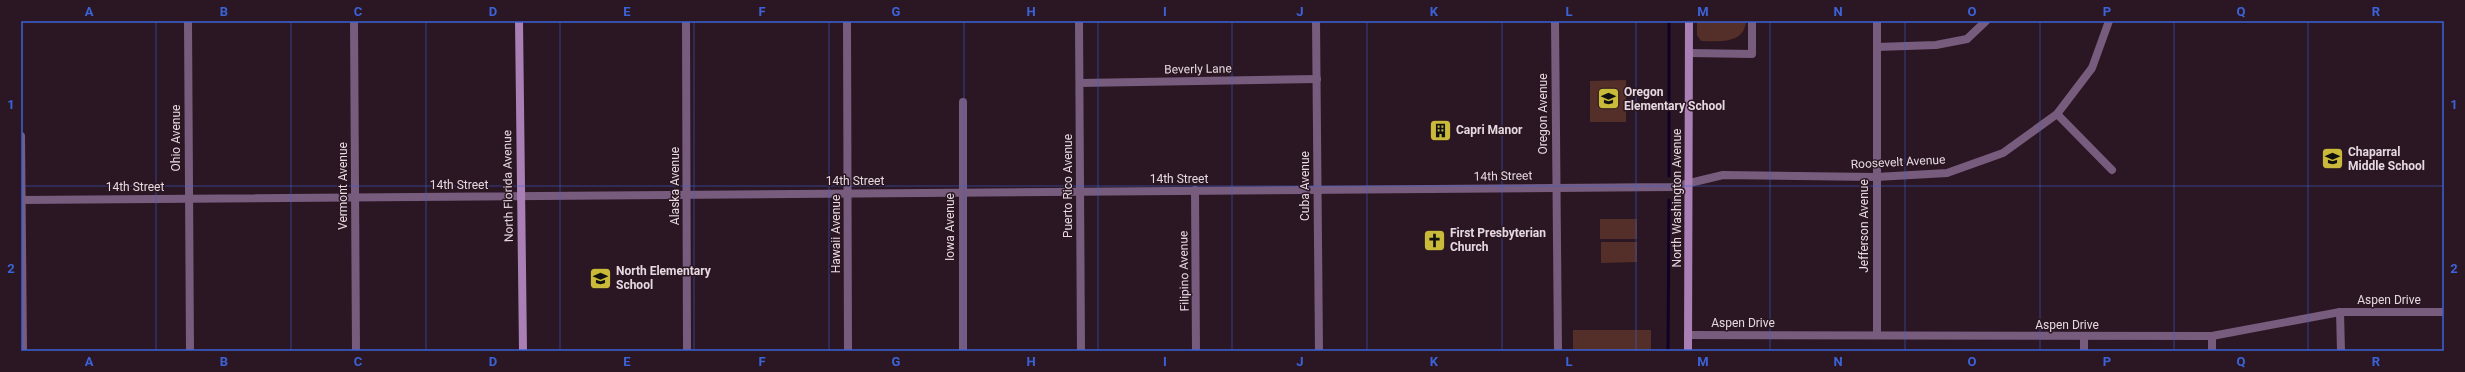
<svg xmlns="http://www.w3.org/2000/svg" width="2465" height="372" font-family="Roboto,sans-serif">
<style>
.green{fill:#542f29}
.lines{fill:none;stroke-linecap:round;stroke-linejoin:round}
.stream{stroke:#0e0125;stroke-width:3}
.minor{stroke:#775c7e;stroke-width:8}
.tertiary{stroke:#775c7e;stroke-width:8}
.secondary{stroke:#a97fb5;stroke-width:8}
.grid{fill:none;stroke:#3b63d9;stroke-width:1;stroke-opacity:0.55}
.labels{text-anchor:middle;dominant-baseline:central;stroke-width:3;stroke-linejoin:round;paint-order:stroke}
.street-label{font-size:12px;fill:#e6d8e0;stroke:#2b1723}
.poi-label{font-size:12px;font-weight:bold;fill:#e6d8e0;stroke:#2b1723;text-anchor:start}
.neatline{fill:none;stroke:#3b63d9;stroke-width:1.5}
.grid-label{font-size:13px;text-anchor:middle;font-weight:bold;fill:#3b63d9}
</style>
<rect width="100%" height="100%" fill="#2b1723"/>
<g class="green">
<path d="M1697,21H1746C1744,45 1718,41 1701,41L1697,35Z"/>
<polygon points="1626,80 1626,122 1590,122 1590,81"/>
<rect x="1600" y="219" width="37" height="20"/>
<polygon points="1601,242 1637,242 1637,262 1601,263"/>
<rect x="1573" y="330" width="78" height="21"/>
</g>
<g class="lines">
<g class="stream">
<polyline points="1669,176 1669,21"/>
<polyline points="1668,351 1669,200"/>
</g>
<g class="minor">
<polyline points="188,21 190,351"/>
<polyline points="354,21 356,351"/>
<polyline points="686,21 687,351"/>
<polyline points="847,21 848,351"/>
<polyline points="1079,21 1081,351"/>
<polyline points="1555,21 1558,351"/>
<polyline points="1877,47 1936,45 1967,39 1986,21"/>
<polyline points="1689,53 1752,54 1752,21"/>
<polyline points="1080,83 1317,79"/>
<polyline points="2057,114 2112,170"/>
<polyline points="1195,190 1196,351"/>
<polyline points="21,200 1673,187 1723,175 1876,177 1947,173 2003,153 2057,114 2092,68 2109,21"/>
<polyline points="2340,312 2341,351"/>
<polyline points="1688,335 2212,336 2340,312 2444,312"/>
<polyline points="1877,335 1877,21"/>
<polyline points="963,351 963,102"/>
<polyline points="2084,351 2084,337"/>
<polyline points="2212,351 2212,336"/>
</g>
<g class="tertiary">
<polyline points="1316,21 1319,351"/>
<polyline points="21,136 23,351"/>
</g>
<g class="secondary">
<polyline points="519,21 523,351"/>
<polyline points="1688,351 1689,21"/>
</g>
</g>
<path class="grid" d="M156,21V351M291,21V351M426,21V351M560,21V351M694,21V351M829,21V351M964,21V351M1098,21V351M1232,21V351M1367,21V351M1502,21V351M1636,21V351M1770,21V351M1905,21V351M2040,21V351M2174,21V351M2308,21V351M21,186H2444"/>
<defs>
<symbol id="school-square" viewBox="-11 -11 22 22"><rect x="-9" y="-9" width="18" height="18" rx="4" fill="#caba39" stroke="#2b1723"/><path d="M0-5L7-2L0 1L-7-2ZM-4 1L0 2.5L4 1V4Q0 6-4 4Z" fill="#111"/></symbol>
<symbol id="building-square" viewBox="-11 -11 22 22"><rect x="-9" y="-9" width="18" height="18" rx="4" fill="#caba39" stroke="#2b1723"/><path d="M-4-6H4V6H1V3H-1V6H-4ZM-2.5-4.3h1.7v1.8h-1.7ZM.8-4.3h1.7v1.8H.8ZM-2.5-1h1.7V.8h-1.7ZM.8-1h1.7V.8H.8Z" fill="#111"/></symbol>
<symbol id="church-square" viewBox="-11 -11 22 22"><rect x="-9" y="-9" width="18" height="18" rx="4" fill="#caba39" stroke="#2b1723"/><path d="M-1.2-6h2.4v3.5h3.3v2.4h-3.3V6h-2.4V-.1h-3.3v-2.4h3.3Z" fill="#111"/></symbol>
</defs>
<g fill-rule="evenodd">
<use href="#school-square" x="1596" y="86" width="25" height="25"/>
<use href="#building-square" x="1428" y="118" width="25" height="25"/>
<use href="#school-square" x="2320" y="146" width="25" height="25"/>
<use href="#church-square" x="1422" y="228" width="25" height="25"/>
<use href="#school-square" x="588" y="266" width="25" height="25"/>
</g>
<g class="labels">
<g class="street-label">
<text transform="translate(1198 69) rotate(-1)">Beverly Lane</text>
<text transform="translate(1543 114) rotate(-90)">Oregon Avenue</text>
<text transform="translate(176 138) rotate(-90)">Ohio Avenue</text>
<text transform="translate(1898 162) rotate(-3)">Roosevelt Avenue</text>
<text transform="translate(1503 176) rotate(-1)">14th Street</text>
<text x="1179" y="179">14th Street</text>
<text x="855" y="181">14th Street</text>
<text x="459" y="185">14th Street</text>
<text transform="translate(343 186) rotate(-90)">Vermont Avenue</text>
<text transform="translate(508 186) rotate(-91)">North Florida Avenue</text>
<text transform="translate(675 186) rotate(-90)">Alaska Avenue</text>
<text transform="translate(1068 186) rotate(-90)">Puerto Rico Avenue</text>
<text transform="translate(1305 186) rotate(-90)">Cuba Avenue</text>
<text x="135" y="187">14th Street</text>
<text transform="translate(1677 198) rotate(-90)">North Washington Avenue</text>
<text transform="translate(1864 226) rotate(-90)">Jefferson Avenue</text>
<text transform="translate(950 227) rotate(-90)">Iowa Avenue</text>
<text transform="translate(836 234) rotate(-90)">Hawaii Avenue</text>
<text transform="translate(1184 271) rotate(-91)">Filipino Avenue</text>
<text x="2389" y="300">Aspen Drive</text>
<text x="1743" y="323">Aspen Drive</text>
<text x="2067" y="325">Aspen Drive</text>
</g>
<g class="poi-label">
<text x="1624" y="92">Oregon<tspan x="1624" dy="14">Elementary School</tspan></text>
<text x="1456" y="130">Capri Manor</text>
<text x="2348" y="152">Chaparral<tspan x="2348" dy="14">Middle School</tspan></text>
<text x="1450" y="233">First Presbyterian<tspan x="1450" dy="14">Church</tspan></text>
<text x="616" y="271">North Elementary<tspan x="616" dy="14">School</tspan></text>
</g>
</g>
<rect width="2465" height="372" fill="none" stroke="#2b1723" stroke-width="44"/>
<rect x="22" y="22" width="2421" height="328" class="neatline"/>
<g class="grid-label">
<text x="89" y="16">A</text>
<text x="224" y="16">B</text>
<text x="358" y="16">C</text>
<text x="493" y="16">D</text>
<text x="627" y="16">E</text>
<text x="762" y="16">F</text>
<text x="896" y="16">G</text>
<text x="1031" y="16">H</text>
<text x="1165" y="16">I</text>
<text x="1300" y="16">J</text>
<text x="1434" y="16">K</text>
<text x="1569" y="16">L</text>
<text x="1703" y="16">M</text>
<text x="1838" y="16">N</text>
<text x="1972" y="16">O</text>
<text x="2107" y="16">P</text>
<text x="2241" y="16">Q</text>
<text x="2376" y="16">R</text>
<text x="11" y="109">1</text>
<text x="2454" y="109">1</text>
<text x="11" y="273">2</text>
<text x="2454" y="273">2</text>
<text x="89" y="366">A</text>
<text x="224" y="366">B</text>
<text x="358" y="366">C</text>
<text x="493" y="366">D</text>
<text x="627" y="366">E</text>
<text x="762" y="366">F</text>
<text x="896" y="366">G</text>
<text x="1031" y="366">H</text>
<text x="1165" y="366">I</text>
<text x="1300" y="366">J</text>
<text x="1434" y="366">K</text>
<text x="1569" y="366">L</text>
<text x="1703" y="366">M</text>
<text x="1838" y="366">N</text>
<text x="1972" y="366">O</text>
<text x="2107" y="366">P</text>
<text x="2241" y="366">Q</text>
<text x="2376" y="366">R</text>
</g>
</svg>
